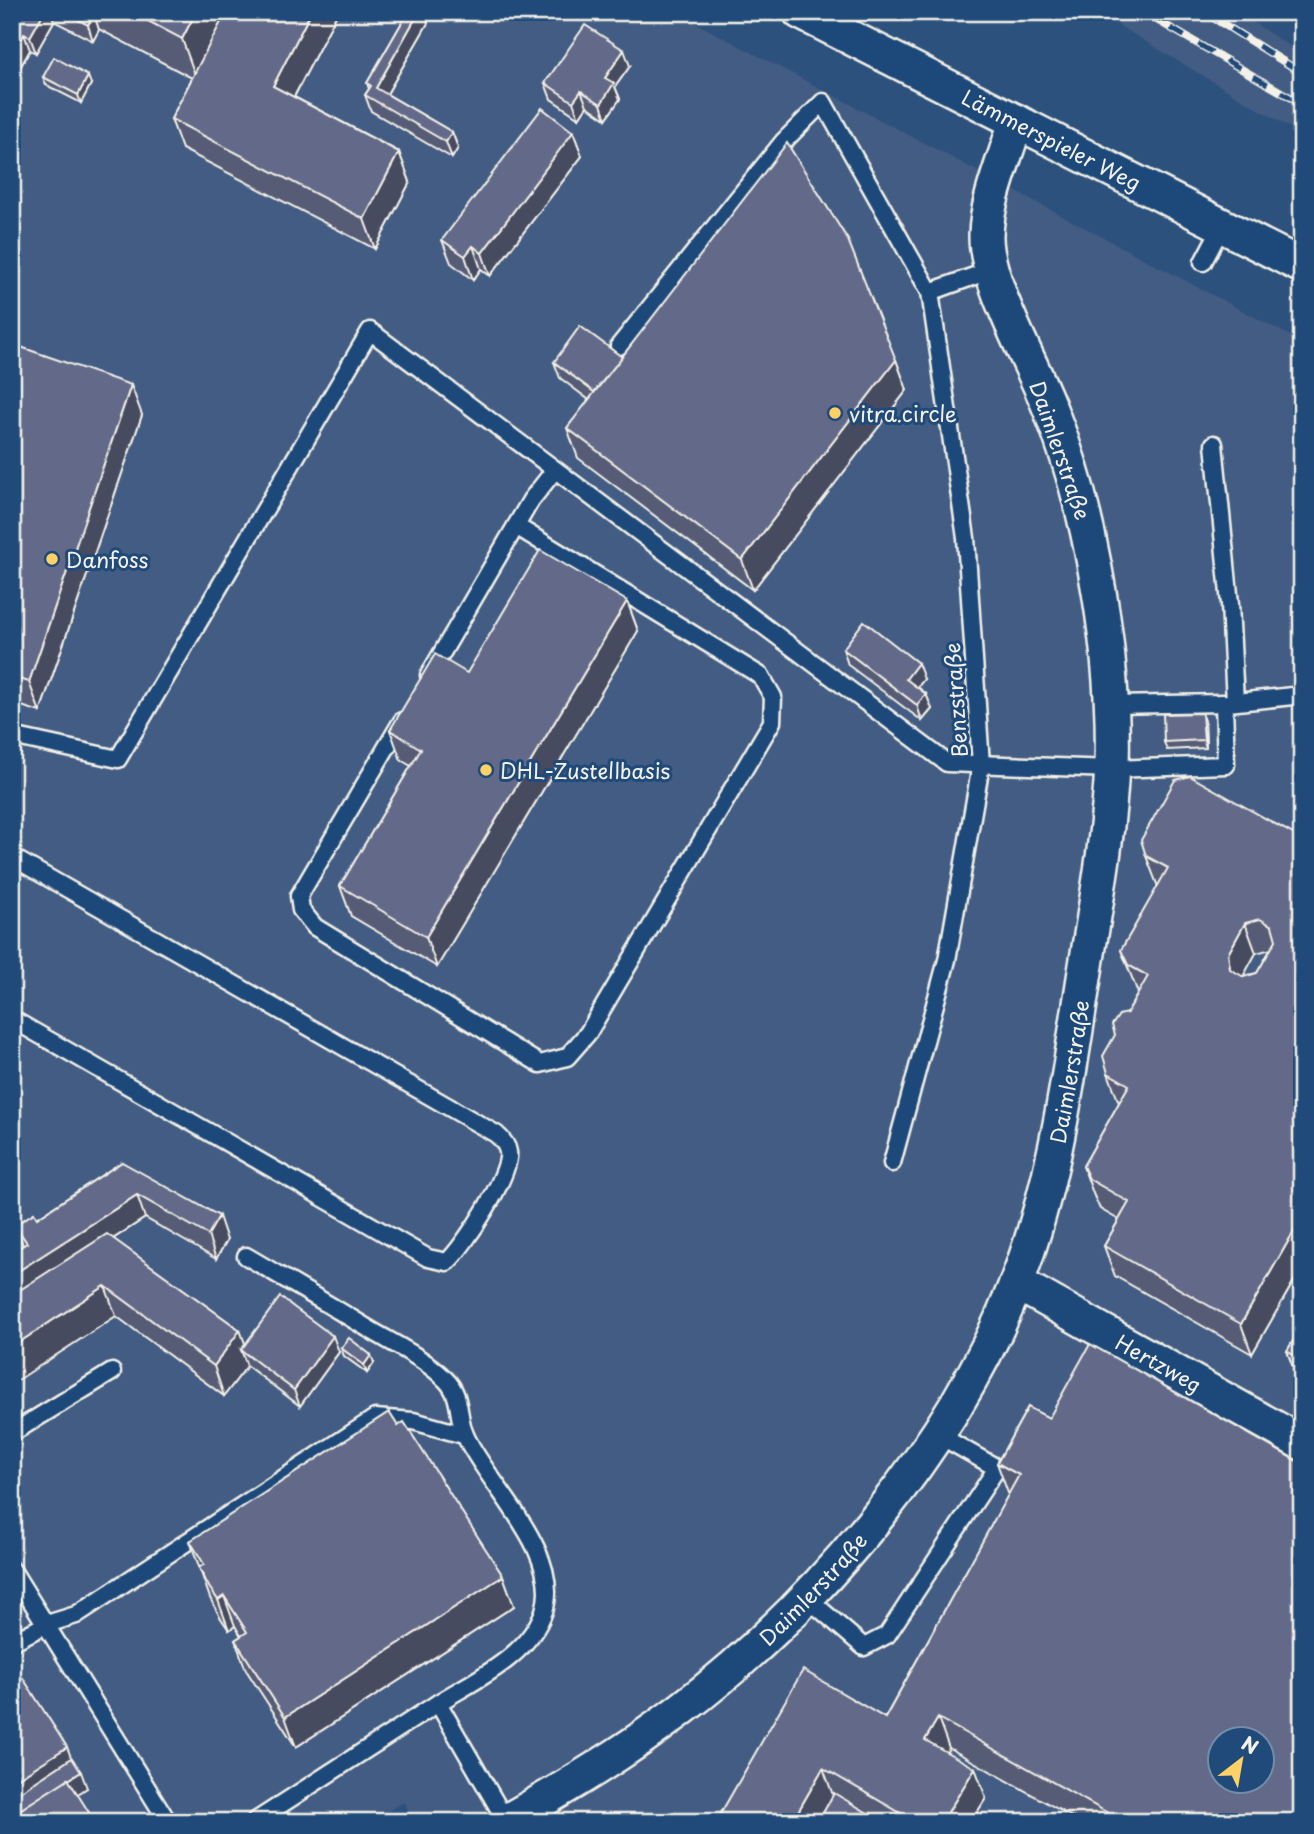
<svg xmlns="http://www.w3.org/2000/svg" width="1314" height="1834" font-family="'Playpen Sans',sans-serif">
<style>
.built{fill:#425c83;fill-rule:evenodd}
.lines{fill:none;stroke-linecap:round;stroke-linejoin:round}
.service-casing{stroke:#f4f1e8;stroke-width:21}
.minor-casing{stroke:#f4f1e8;stroke-width:38}
.service{stroke:#1f4a7a;stroke-width:16}
.minor{stroke:#1f4a7a;stroke-width:33}
.rail-casing{stroke:#f4f1e8;stroke-width:8}
.rail{stroke:#1f4a7a;stroke-width:5;stroke-dasharray:16;stroke-linecap:butt}
.wall{fill:#565c76;stroke:#f4f1e8;stroke-width:2;fill-rule:evenodd}
.shaded-wall{fill:#464b60;stroke:#f4f1e8;stroke-width:2}
.building{fill:#646b89;stroke:#f4f1e8;stroke-width:2;fill-rule:evenodd}
.poi-dot{fill:#ffd166;stroke:#1f4a7a;stroke-width:2.5}
.labels{text-anchor:middle;dominant-baseline:central;stroke-width:6;stroke-linejoin:round;paint-order:stroke}
.street-label{font-size:21px;fill:#f4f1e8;stroke:#1f4a7a}
.poi-label{font-size:21px;fill:#f4f1e8;stroke:#1f4a7a;text-anchor:start}
</style>
<rect width="100%" height="100%" fill="#2d517d"/>
<filter id="ink" filterUnits="userSpaceOnUse"><feTurbulence type="fractalNoise" baseFrequency=".0143" numOctaves="2"/><feDisplacementMap in="SourceGraphic" scale="14" xChannelSelector="R" yChannelSelector="G"/><feConvolveMatrix kernelMatrix="1 2 1 2 8 2 1 2 1" color-interpolation-filters="sRGB"/></filter>
<g filter="url(#ink)">
<g class="built">
<path d="M12,12H675L1302,342V1822H415L404,1802L369,1822H12ZM1220,1740H1262V1782H1220Z"/>
<polygon points="1096,12 1237,12 1302,54 1302,135"/>
</g>
<g class="lines">
<defs>
<g id="service">
<polyline points="1203,262 1222,226"/>
<polyline points="619,346 783,142 823,102 930,292"/>
<polyline points="1214,444 1230,604 1235,702"/>
<polyline points="429,675 531,500 554,471"/>
<polyline points="1228,703 1302,695"/>
<polyline points="402,721 299,896 301,910 315,927 540,1064 567,1057 588,1033 772,722 773,697 761,676 516,526"/>
<polyline points="12,736 118,759 370,331 947,763 1112,769 1226,765 1224,703 1111,705"/>
<path d="M12,857L496,1134C502,1139 507,1144 508,1152C512,1173 464,1247 447,1262L428,1258L12,1019"/>
<polyline points="892,1163 947,960 981,765 966,538 930,292 991,270"/>
<path d="M246,1256C287,1280 328,1304 369,1329C394,1344 424,1358 445,1379C463,1396 456,1416 466,1437C488,1485 563,1553 544,1611C528,1657 476,1679 438,1703L506,1821"/>
<polyline points="12,1433 112,1372"/>
<polyline points="12,1570 168,1822"/>
<polyline points="805,1596 864,1647 887,1635 997,1468 937,1434"/>
<polyline points="12,1642 47,1624 76,1615 375,1418 413,1421 464,1435"/>
<polyline points="254,1822 438,1703"/>
</g>
<g id="minor">
<path id="s1" d="M800,12L1302,266"/>
<path id="s2" d="M1017,1283L1302,1443"/>
<path id="s3" d="M505,1822C565,1788 624,1753 679,1711C815,1608 954,1445 1016,1284C1054,1187 1068,1081 1084,978C1095,908 1109,836 1112,764C1114,699 1107,633 1095,569C1085,514 1071,461 1050,409C1032,362 985,282 986,235C987,197 1006,157 1016,121"/>
</g>
</defs>
<use href="#service" class="service-casing"/>
<use href="#minor" class="minor-casing"/>
<use href="#service" class="service"/>
<use href="#minor" class="minor"/>
<defs>
<g id="rail">
<polyline points="1143,12 1302,104"/>
<polyline points="1204,12 1302,73"/>
</g>
</defs>
<use href="#rail" class="rail-casing"/>
<use href="#rail" class="rail"/>
</g>
<g class="wall">
<polygon points="12,12 338,12 294,97 399,152 410,182 375,249 182,149 171,119 192,78 99,29 93,41 54,21 36,53 30,50 14,78 12,77"/>
<polygon points="408,12 424,12 428,23 387,94 452,132 458,148 452,158 371,111 365,95 369,89 367,83"/>
<polygon points="630,66 615,87 620,99 606,119 587,106 579,118 551,99 545,83"/>
<polygon points="43,77 91,84 81,103 46,85"/>
<polygon points="573,132 582,156 490,276 481,269 473,280 451,263 442,240"/>
<polygon points="12,344 142,415 40,712 12,703"/>
<polygon points="622,357 896,360 907,390 753,590 578,458 567,428 589,400 560,378 554,362"/>
<polygon points="627,601 638,631 437,967 351,916 340,886 411,766 401,760 390,730 467,673"/>
<polygon points="843,649 924,679 918,687 926,694 932,709 922,721 848,665"/>
<polygon points="1205,721 1206,748 1167,750 1164,742"/>
<path d="M1302,839V1267L1252,1354L1115,1276L1104,1246L1119,1220L1100,1209L1094,1196L1083,1166L1119,1103L1108,1073L1127,1013L1138,993L1121,950L1158,887L1146,856ZM1271,949L1257,973L1243,976L1256,953Z"/>
<polygon points="122,1162 227,1240 216,1259 145,1218 113,1239 240,1330 245,1345 339,1352 300,1406 247,1366 224,1396 116,1316 23,1245 15,1225 37,1218"/>
<polygon points="1302,1326 1302,1383 1298,1381 1287,1351"/>
<polygon points="341,1348 374,1363 367,1373 344,1356"/>
<polygon points="1028,1407 1302,1822 1081,1822 949,1748 946,1752 986,1798 971,1822 719,1822 718,1818 885,1718 1009,1494 1008,1493 997,1463"/>
<polygon points="398,1426 503,1576 514,1606 296,1747 246,1670 235,1640 241,1636 235,1626 229,1630 220,1617 210,1598 190,1541"/>
</g>
<g class="shaded-wall">
<polygon points="44,12 51,12 54,21 36,53 30,37"/>
<polygon points="196,12 232,12 197,80 182,39"/>
<polygon points="311,12 338,12 284,116 273,86"/>
<polygon points="419,12 424,12 428,23 381,104 376,88"/>
<polygon points="94,14 99,30 93,41 88,25"/>
<polygon points="24,34 30,50 14,78 12,73 12,56"/>
<polygon points="624,50 630,66 615,87 620,99 606,119 601,104 605,78"/>
<polygon points="88,76 91,84 81,103 78,95"/>
<polygon points="581,91 587,106 579,118 573,102"/>
<polygon points="452,132 458,148 452,158 446,142"/>
<polygon points="573,132 582,156 490,276 482,253"/>
<polygon points="399,152 410,182 375,249 364,219"/>
<polygon points="473,246 481,269 473,280 465,256"/>
<polygon points="896,360 907,390 753,590 742,560"/>
<polygon points="131,385 142,415 40,712 29,682"/>
<polygon points="627,601 638,631 437,967 426,937"/>
<polygon points="918,663 924,679 912,694 906,679"/>
<polygon points="926,694 932,709 922,721 917,705"/>
<polygon points="1202,713 1205,721 1206,748 1204,740"/>
<polygon points="1245,923 1256,953 1239,984 1230,969 1228,954"/>
<polygon points="137,1195 145,1218 12,1304 12,1275"/>
<polygon points="219,1216 227,1240 216,1259 208,1235"/>
<polygon points="1302,1217 1302,1267 1252,1354 1241,1324"/>
<polygon points="105,1286 116,1316 12,1384 12,1347"/>
<polygon points="240,1330 250,1357 241,1350 247,1366 224,1396 214,1366"/>
<polygon points="333,1336 339,1352 300,1406 294,1390"/>
<polygon points="371,1355 374,1363 367,1373 364,1365"/>
<polygon points="503,1576 514,1606 296,1747 285,1717"/>
<polygon points="224,1596 235,1626 229,1630 218,1600"/>
<polygon points="938,1718 949,1748 936,1770 925,1740"/>
<polygon points="67,1747 76,1770 12,1811 12,1782"/>
<polygon points="823,1768 834,1798 820,1822 792,1822"/>
<polygon points="975,1768 986,1798 971,1822 942,1822"/>
<polygon points="81,1772 87,1788 50,1812 43,1796"/>
</g>
<g class="building">
<polygon points="12,12 44,12 30,37 24,34 12,56"/>
<polygon points="63,12 91,12 94,14 88,25"/>
<polygon points="131,12 196,12 182,39"/>
<polygon points="226,12 311,12 273,86 399,152 364,219 171,119"/>
<polygon points="408,12 419,12 376,88 452,132 446,142 365,95 371,86 367,83"/>
<polygon points="585,25 624,50 605,78 614,83 601,104 581,91 573,102 545,83"/>
<polygon points="54,57 88,76 78,95 43,77"/>
<polygon points="542,108 573,132 482,253 473,246 465,256 442,240"/>
<polygon points="787,143 848,240 896,360 742,560 567,428"/>
<polygon points="580,326 622,357 594,392 554,362"/>
<polygon points="12,344 131,385 29,682 12,677"/>
<polygon points="540,550 627,601 426,937 340,886 421,749 390,730 435,654 467,673"/>
<polygon points="864,621 918,663 906,679 926,694 917,705 843,649"/>
<polygon points="1202,713 1204,740 1164,742 1163,714"/>
<path d="M1190,776L1302,839V1217L1241,1324L1104,1246L1129,1202L1089,1179L1083,1166L1129,1085L1108,1073L1103,1056L1115,1035L1112,1025L1119,1015L1127,1013L1148,976L1128,965L1121,950L1168,868L1146,856L1141,840L1175,780ZM1260,919L1272,926L1276,940L1257,973L1244,977L1230,969L1228,954L1245,923Z"/>
<polygon points="122,1162 219,1216 208,1235 137,1195 12,1275 12,1252 27,1243 15,1225 34,1213 37,1218"/>
<polygon points="107,1234 240,1330 214,1366 105,1286 12,1347 12,1295"/>
<polygon points="280,1297 333,1336 294,1390 241,1350"/>
<polygon points="1302,1326 1302,1360 1287,1351"/>
<polygon points="349,1338 371,1355 364,1365 341,1348"/>
<path d="M1090,1344L1302,1464V1822H1124L938,1718L925,1740L975,1768L942,1822H916L823,1768L792,1822H725L718,1818L803,1670L885,1718L1019,1475L997,1463L1028,1407L1049,1418ZM1220,1740H1262V1782H1220Z"/>
<polygon points="389,1412 398,1426 404,1422 503,1576 285,1717 235,1640 247,1632 224,1596 218,1600 209,1587 199,1568 204,1564 190,1541"/>
<polygon points="23,1678 67,1747 12,1782 12,1685"/>
<polygon points="72,1758 81,1772 12,1815 12,1797"/>
<polygon points="68,1779 95,1822 14,1822 12,1819 12,1815"/>
<polygon points="834,1793 883,1822 818,1822"/>
</g>
</g>
<g class="poi-dot">
<circle cx="835" cy="413" r="7"/>
<circle cx="52" cy="559" r="7"/>
<circle cx="486" cy="770" r="7"/>
</g>
<g class="labels">
<g class="street-label">
<text stroke="none"><textPath href="#s1" startOffset="282">Lämmerspieler Weg</textPath></text>
<text transform="translate(1061 450) rotate(71)">Daimlerstraße</text>
<text transform="translate(955 700) rotate(-94)">Benzstraße</text>
<text stroke="none"><textPath href="#s3" startOffset="976">Daimlerstraße</textPath></text>
<text stroke="none"><textPath href="#s2" startOffset="163">Hertzweg</textPath></text>
<text stroke="none"><textPath href="#s3" startOffset="388">Daimlerstraße</textPath></text>
</g>
<g class="poi-label">
<text x="849" y="413">vitra.circle</text>
<text x="66" y="559">Danfoss</text>
<text x="500" y="770">DHL-Zustellbasis</text>
</g>
</g>
<rect width="1314" height="1834" fill="none" stroke="#1f4a7a" stroke-width="42"/>
<rect x="21" y="21" width="1272" height="1792" fill="none" stroke="#f4f1e8" stroke-width="2.5" filter="url(#ink)"/>
<g transform="translate(1241 1760) rotate(31)"><circle r="33" fill="#1f4a7a" stroke="#748da6" stroke-width="2"/>
<path d="M0-5L12 26L0 18L-12 26Z" fill="#ffd166"/>
<text y="-10" font-size="19" font-weight="bold" text-anchor="middle" fill="#f4f1e8">N</text>
</g>
</svg>
